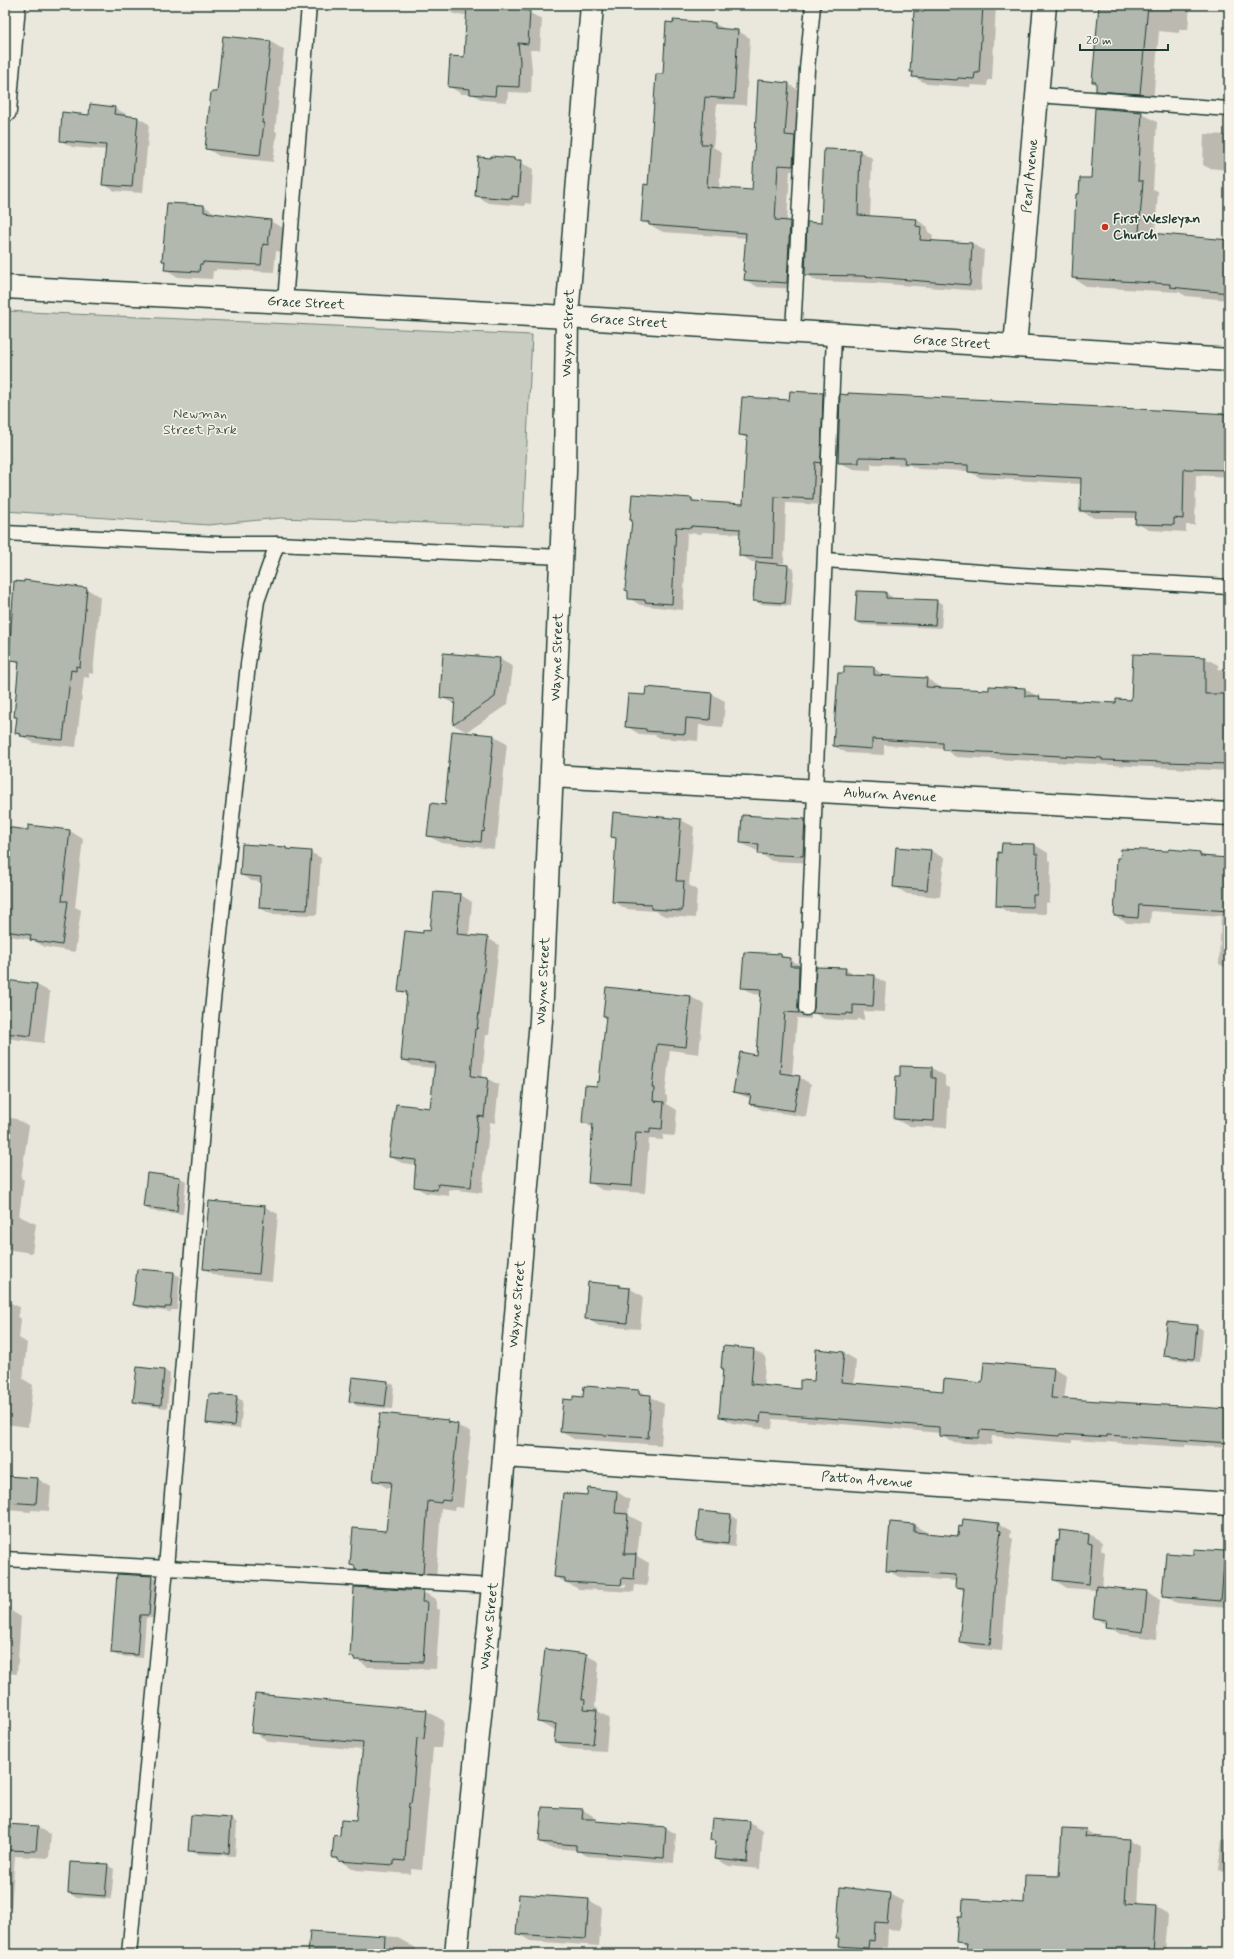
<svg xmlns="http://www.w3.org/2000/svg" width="1234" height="1959" font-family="Mynerve,sans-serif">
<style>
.green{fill:#c8ccc1;stroke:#74847a}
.shadow{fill:#0003;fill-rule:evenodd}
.building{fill:#b2b8ae;stroke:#1f3d34}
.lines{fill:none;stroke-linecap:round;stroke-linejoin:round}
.service-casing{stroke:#1f3d34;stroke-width:17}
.minor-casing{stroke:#1f3d34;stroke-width:25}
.tertiary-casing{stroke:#1f3d34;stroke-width:25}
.secondary-casing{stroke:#1f3d34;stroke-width:25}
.service{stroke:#f7f3e8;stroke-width:14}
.minor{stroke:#f7f3e8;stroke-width:22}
.tertiary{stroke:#f7f3e8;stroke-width:22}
.secondary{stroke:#f7f3e8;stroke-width:22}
.poi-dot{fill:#c8321e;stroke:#f7f3e8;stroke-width:1.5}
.labels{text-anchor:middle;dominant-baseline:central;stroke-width:3;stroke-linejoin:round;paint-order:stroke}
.street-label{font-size:14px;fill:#1f3d34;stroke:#f7f3e8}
.poi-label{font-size:14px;font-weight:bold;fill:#1f3d34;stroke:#f7f3e8;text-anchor:start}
.park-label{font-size:14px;fill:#415a50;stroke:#f7f3e8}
</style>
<rect width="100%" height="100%" fill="#eae8dd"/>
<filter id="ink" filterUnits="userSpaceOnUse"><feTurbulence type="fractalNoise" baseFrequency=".025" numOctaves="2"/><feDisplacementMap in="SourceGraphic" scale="8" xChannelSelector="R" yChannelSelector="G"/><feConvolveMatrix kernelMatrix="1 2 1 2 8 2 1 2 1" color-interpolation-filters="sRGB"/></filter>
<g filter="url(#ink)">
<polygon class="green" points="7,311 532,335 523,526 280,518 208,525 5,511 5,331"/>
<g class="shadow">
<polygon points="442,5 483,5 483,7 521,9 542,19 540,50 530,50 532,69 531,93 508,92 507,102 483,100 472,94 462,94 450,87 465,58 468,15 454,14 442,7"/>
<polygon points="925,5 996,5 992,80 988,80 987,86 971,85 970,87 927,84 914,77 914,73 911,71 925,13"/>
<polygon points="1100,5 1190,5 1188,30 1179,29 1179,33 1159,31 1153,101 1110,98 1097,90 1097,83 1093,81"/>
<polygon points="674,21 715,24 727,30 738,31 750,38 746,105 717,104 713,147 722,152 719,189 753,191 788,84 801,91 805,172 790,171 787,222 802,229 799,289 758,287 745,280 746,272 744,271 747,238 663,232 642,221 649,186 664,76"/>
<polygon points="271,42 284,50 275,131 277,132 273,162 219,156 206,148 218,94"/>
<polygon points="114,108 126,114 126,116 138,118 149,124 143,193 115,191 103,184 107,150 72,147 61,141 90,116"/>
<polygon points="1141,113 1157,122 1153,189 1158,191 1155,234 1229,241 1229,238 1229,300 1186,296 1179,292 1088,287 1073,278 1080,195"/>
<polygon points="1204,134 1229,135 1229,170 1209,168 1203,165"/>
<polygon points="825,150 860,151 872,158 870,217 917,220 928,227 928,232 933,235 932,241 972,244 984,250 981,291 873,283 817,281 806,274 822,224"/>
<polygon points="514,159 533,169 531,204 525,203 525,206 489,203 476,196"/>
<polygon points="204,206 217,214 270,221 283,228 281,252 276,251 274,272 216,269 216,271 213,271 212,279 178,277 165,269 165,262 163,261"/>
<polygon points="791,392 823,394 834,401 824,505 786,503 784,563 777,563 777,565 787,566 794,569 791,606 760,604 754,600 757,562 752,562 740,555 741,534 702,532 702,534 687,533 683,610 640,605 629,598 692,499 697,502 744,505 748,439 741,435 790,401"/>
<polygon points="990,401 993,402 1229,415 1229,477 1196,475 1195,525 1186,525 1186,532 1149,530 1136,523 1136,518 1094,518 1081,511 1082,484 981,478 968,471 918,469 910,465 871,464 871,470 851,469 839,462"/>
<polygon points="87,589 100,597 93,674 89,673 89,678 84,677 76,747 34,743 16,733 18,718 15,716 20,665 10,659"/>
<polygon points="886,593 892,597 892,599 936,601 943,604 941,628 863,625 856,622"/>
<polygon points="1134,655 1205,658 1218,665 1218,669 1229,670 1229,771 956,757 944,749 884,745 884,755 847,753 834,746 845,674 874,668 886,677 927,679 939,686 939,688 990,691 1025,689 1044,700 1117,704 1132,701"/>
<polygon points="500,659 513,667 508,704 467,732 454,725 456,705 441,697"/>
<polygon points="712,694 725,701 723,727 699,725 698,741 660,738 655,735 639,734 626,726 646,696"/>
<polygon points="453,732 494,736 507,743 497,839 495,838 494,849 442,843 428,836 446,806"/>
<polygon points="681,820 694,827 689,885 697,890 695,918 665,916 655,911 626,909 613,901 617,839 612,837"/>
<polygon points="805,820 818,828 816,863 772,861 759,853 759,851 755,850 741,843"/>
<polygon points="29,826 70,831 83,839 75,907 81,910 75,952 45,947 32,940 5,935 5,828 29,831"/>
<polygon points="243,845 286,848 290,850 310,852 321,858 317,915 271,914 260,908 262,882 252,881 241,875"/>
<polygon points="1035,845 1048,853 1048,860 1051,862 1050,902 1046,903 1046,914 1010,913 997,906"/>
<polygon points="931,851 944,858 940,897 907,894 894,886"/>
<polygon points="1199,853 1207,857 1229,859 1229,969 1219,964 1221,916 1151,911 1150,924 1127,923 1115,916"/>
<polygon points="461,895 472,902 469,936 487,938 499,945 489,1035 486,1035 482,1078 488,1079 499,1085 495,1123 490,1122 482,1193 449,1189 449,1196 426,1193 415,1187 417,1165 402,1163 390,1157 431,1109 435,1068 413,1066 402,1059 407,995 399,990 424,934 430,932"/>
<polygon points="781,955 802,966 811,974 811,1019 797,1018 792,1076 799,1077 811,1084 806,1117 762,1110 750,1103 751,1099 734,1092 757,1056 762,995 754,994 742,987"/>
<polygon points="845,969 856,976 874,976 886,983 884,1012 864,1011 864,1020 858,1019 857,1021 824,1019 814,1013"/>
<polygon points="5,981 37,985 50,992 44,1043 5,1038"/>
<polygon points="691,997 704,1004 699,1054 670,1050 665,1095 667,1096 667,1104 677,1110 675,1136 663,1135 663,1140 649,1139 645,1193 602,1190 589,1182 593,1128 583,1122 600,1083 607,1017 604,1016"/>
<polygon points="901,1067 932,1068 945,1076 945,1085 949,1087 947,1128 908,1126 895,1119"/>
<polygon points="5,1117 16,1119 29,1126 21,1178 24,1180 19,1216 36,1224 32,1253 5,1249"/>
<polygon points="148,1174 180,1178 186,1181 183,1214 151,1211 144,1207"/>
<polygon points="210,1202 265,1207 278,1214 272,1281 217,1276 204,1269"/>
<polygon points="174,1273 180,1277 177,1310 171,1310 171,1312 140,1308 134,1305"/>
<polygon points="619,1286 630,1289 643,1296 640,1329 599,1326 586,1318"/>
<polygon points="5,1300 19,1307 18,1316 21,1319 19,1338 27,1343 23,1379 33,1385 28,1427 5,1424"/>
<polygon points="1197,1326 1203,1330 1200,1362 1171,1359 1165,1356"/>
<polygon points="753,1350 766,1357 763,1386 800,1390 815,1382 844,1353 856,1360 854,1385 944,1393 983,1384 984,1363 1054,1369 1067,1376 1064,1400 1229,1410 1229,1448 1185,1445 1185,1447 1072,1440 1072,1443 992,1436 991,1445 952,1442 940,1435 940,1433 854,1425 773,1419 772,1429 732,1423 720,1416 724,1369 722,1368"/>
<polygon points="138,1368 164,1370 170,1374 167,1408 141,1405 134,1402"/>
<polygon points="388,1382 394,1385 392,1409 357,1406 351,1402"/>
<polygon points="585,1387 639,1391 664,1404 661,1445 574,1439 561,1432 584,1398"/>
<polygon points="236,1397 243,1401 240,1429 214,1426 207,1423"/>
<polygon points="447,1421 471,1432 463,1508 455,1507 454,1510 441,1508 436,1581 369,1577 351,1565 387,1532 391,1488 387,1488 374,1480"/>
<polygon points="5,1475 38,1479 51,1487 49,1511 31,1510 31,1512 5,1510"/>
<path d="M617,1492L630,1500L628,1515L641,1522L637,1556L649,1563L647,1586L635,1585L634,1592L579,1589L555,1577L588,1497ZM570,1581L626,1585V1587L572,1583Z"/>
<polygon points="700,1512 731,1515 737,1519 735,1547 703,1543 697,1540"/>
<polygon points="891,1524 914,1525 926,1532 926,1534 959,1537 999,1524 1011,1531 1010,1537 1013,1539 1007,1583 1002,1651 972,1648 960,1642 964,1591 956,1587 957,1581 899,1577 887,1570"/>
<polygon points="1061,1532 1089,1534 1102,1542 1101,1550 1105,1552 1102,1588 1147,1592 1160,1600 1156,1639 1120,1634 1094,1617 1097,1590 1067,1588 1054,1580"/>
<polygon points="1224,1552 1229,1555 1229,1607 1177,1603 1163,1595 1195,1556"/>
<polygon points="152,1577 158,1580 155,1618 146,1618 143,1658 118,1656 112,1653"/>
<polygon points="5,1591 9,1593 8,1609 21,1617 17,1674 5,1673"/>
<polygon points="423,1592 436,1599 436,1608 440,1610 436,1669 368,1667 351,1656"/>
<polygon points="586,1655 599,1662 595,1706 598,1708 598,1711 609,1718 606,1751 568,1749 555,1742 556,1730 551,1729 538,1722"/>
<polygon points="427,1711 444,1721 441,1748 433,1748 422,1870 411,1869 411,1874 356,1870 333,1857 341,1837 357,1822 363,1750 270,1742 253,1732"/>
<polygon points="583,1810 593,1816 593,1820 600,1823 666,1828 676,1834 674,1863 587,1856 577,1850 550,1848 540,1842"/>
<polygon points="231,1819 237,1823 235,1856 196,1854 189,1850"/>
<polygon points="712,1819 750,1823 763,1831 760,1869 729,1866 715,1859 717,1843 711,1840"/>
<polygon points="5,1825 37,1827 51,1834 49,1858 15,1856 11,1908 5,1907"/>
<polygon points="1086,1830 1097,1837 1128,1840 1140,1847 1137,1906 1156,1907 1168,1914 1165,1954 973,1954 967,1951 968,1947 957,1941 1025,1904 1060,1877"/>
<polygon points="1227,1830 1229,1830 1229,1875 1218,1871 1222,1840 1226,1840"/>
<polygon points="107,1865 114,1869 111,1899 75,1897 69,1893"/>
<polygon points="889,1894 903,1901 900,1930 888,1929 887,1948 882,1947 881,1954 852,1953 839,1946 840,1938 837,1937"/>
<polygon points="589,1900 602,1908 599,1946 530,1941 517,1933"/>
<polygon points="311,1932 396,1937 416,1948 416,1954 309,1954"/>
</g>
<g class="building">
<polygon points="467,5 522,8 521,10 530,11 528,44 518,43 520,61 519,87 496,86 495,96 470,94 470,89 448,87 450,56 464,57"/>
<polygon points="925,5 983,5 979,73 975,73 974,79 958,78 957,80 912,77 913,72 910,72 914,11 924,12"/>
<polygon points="1099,5 1148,5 1140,94 1096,91 1096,82 1092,82"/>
<polygon points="673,20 715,23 715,28 738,30 734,99 705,97 701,144 710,144 707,187 752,190 758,80 789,83 785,135 795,136 793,166 778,165 775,220 790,221 787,283 744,280 745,271 743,271 746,233 649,225 649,222 641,222 644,184 648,185 656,74 663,74 666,22 674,23"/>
<polygon points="223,36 271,41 262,123 264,123 260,155 205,149 211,92 217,92"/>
<polygon points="90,104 115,107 114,114 138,117 132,187 102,185 106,145 60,141 62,112 89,115"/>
<polygon points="1095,108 1142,112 1138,181 1143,181 1139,232 1229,240 1229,293 1170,287 1170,284 1072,278 1076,194 1079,194 1080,178 1091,178"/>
<polygon points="824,149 860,150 858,215 917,219 916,226 921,227 920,240 972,243 970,285 861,276 805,275 807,222 821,223"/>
<polygon points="491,156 514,158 514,160 521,160 518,197 512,196 512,199 475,196 478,157 491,158"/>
<polygon points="167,203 204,205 204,212 271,220 268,245 263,244 261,265 203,262 203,264 200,264 199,272 164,270 165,261 162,261"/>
<polygon points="790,391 823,393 821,463 815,462 813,499 775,497 773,558 739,556 740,529 691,526 691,528 676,527 672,604 645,602 645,600 628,599 628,591 625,590 632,520 630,520 632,494 692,498 692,501 743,504 747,436 739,435 742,397 789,400"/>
<polygon points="848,393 991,400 991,401 1229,414 1229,470 1184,469 1183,519 1174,518 1174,525 1135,524 1136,512 1080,511 1081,478 968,472 968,465 904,463 905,458 859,457 859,463 838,463 840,394 848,395"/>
<polygon points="756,562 788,565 785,603 753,601"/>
<polygon points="24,580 87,588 80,667 76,666 76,671 71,670 63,740 20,736 21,734 15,733 17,717 14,717 19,661 9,660 14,581 24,582"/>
<polygon points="857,591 886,592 886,598 937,600 935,625 855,622"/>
<polygon points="443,653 500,658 495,697 453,725 455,699 440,698"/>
<polygon points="1133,654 1205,657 1205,694 1229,694 1229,764 1102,760 1102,758 943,750 943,743 872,739 872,749 833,746 838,673 844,673 844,666 874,667 874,675 927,678 926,687 989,690 989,686 1025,688 1025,696 1040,696 1039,699 1116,703 1116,699 1131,700"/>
<polygon points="646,687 712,693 710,720 686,718 685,734 646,731 646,729 625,727 628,694 645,695"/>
<polygon points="452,731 494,735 484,832 482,831 481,842 427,836 431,803 445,805"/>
<polygon points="613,812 681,819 676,881 684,881 682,911 651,909 651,904 612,902 616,838 611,837"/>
<polygon points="742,815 805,819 803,856 758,854 759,844 740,843"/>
<polygon points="28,825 70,830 62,901 68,901 62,945 30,940 31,935 5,931 5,827 28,830"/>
<polygon points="1002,843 1035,844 1035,854 1038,854 1037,895 1033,895 1033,907 996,906 998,852 1001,853"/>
<polygon points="242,844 286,847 286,849 311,851 307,910 259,908 261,877 240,875"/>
<polygon points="896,847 931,850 927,890 893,887"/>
<polygon points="1121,849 1168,851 1169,849 1200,852 1200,856 1229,858 1229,911 1139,905 1138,918 1114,916 1117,858 1120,858"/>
<polygon points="434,892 461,894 457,934 488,937 477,1029 475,1029 471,1076 488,1078 484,1117 478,1116 471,1187 438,1184 437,1190 414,1187 416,1160 389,1157 396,1104 430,1108 435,1063 401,1060 407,992 398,991 405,931 423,933 423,930 430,931"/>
<polygon points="744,952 781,954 781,957 791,958 790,966 799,966 798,1008 799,1013 785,1012 780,1073 800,1076 794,1111 749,1104 751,1095 733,1092 740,1052 756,1055 761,989 741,988"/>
<polygon points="816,967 846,968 845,974 875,975 873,1006 853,1005 853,1014 847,1013 846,1015 812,1013 814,1008"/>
<polygon points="5,980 37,984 31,1036 5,1033"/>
<polygon points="606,987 691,996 686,1047 657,1044 652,1088 654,1088 653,1101 664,1102 662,1129 650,1128 650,1133 636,1132 632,1186 588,1183 593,1124 582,1123 585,1085 597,1086 597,1082 599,1082 606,1016 603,1016"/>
<polygon points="900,1066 932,1067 932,1078 936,1078 934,1121 894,1119 896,1076 900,1076"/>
<polygon points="147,1173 180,1177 177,1211 143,1207"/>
<polygon points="209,1201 265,1206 259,1274 203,1269"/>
<polygon points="137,1269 174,1272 171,1307 165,1307 165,1309 133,1305"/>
<polygon points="588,1282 620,1285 619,1287 630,1288 627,1323 585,1319"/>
<polygon points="1167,1322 1197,1325 1194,1359 1163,1356"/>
<polygon points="723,1346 754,1349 751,1384 800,1389 800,1380 814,1381 816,1349 844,1352 841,1382 943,1391 944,1379 982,1383 984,1362 1054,1368 1051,1398 1229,1409 1229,1443 1107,1435 1107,1437 1060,1434 1059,1436 980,1430 978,1438 939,1436 939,1427 840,1419 761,1413 760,1422 719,1417 723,1368 721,1368"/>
<polygon points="137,1367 164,1370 161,1405 133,1402"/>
<polygon points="352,1377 388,1381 385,1406 349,1402"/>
<polygon points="584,1386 639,1390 639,1394 651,1395 648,1438 560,1432 563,1399 573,1400 573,1396 583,1397"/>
<polygon points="209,1394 237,1396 234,1426 206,1423"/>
<polygon points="380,1413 448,1420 448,1422 458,1424 450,1501 442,1500 441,1503 428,1501 423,1574 355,1570 355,1566 350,1565 353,1528 386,1531 391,1482 373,1481"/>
<polygon points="5,1476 38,1478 36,1504 5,1502"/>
<polygon points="588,1488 617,1491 615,1513 628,1514 624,1554 636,1554 634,1579 622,1578 621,1585 565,1582 565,1578 554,1577 563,1493 587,1495"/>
<polygon points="699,1511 731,1514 728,1544 696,1540"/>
<polygon points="963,1519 999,1523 998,1530 1001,1531 995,1575 990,1645 959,1642 964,1588 955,1587 956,1575 886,1571 890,1522 914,1524 914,1532 958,1536 959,1526 962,1527"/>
<polygon points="1060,1530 1089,1534 1088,1543 1092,1544 1089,1584 1053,1580 1056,1540 1059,1541"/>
<polygon points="1194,1549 1225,1551 1221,1601 1162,1596 1166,1553 1194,1555"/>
<polygon points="117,1574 152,1576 149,1615 140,1615 137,1655 111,1653"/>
<polygon points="1096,1586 1147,1591 1143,1632 1105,1627 1106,1620 1093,1618"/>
<polygon points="354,1587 423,1591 422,1602 427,1602 423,1662 354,1660 354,1657 350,1657"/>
<polygon points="545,1649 587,1654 582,1699 585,1700 584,1709 597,1710 593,1744 554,1742 556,1724 537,1722"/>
<polygon points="255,1694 427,1710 424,1739 417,1738 413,1789 411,1804 409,1803 405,1861 394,1860 394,1865 338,1861 338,1858 332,1858 334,1835 340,1836 341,1820 356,1821 363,1743 251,1733"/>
<polygon points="542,1807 583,1809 582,1819 596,1819 595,1821 666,1827 664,1858 576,1851 576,1845 539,1842"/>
<polygon points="191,1815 231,1818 229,1853 188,1851"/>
<polygon points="712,1818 750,1821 747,1862 714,1859 716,1841 710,1840"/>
<polygon points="5,1824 38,1826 36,1851 5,1850"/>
<polygon points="1062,1828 1086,1829 1085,1836 1129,1839 1125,1904 1156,1906 1153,1954 996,1954 966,1951 967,1943 956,1942 958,1917 962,1917 963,1899 1024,1903 1025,1875 1059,1876"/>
<polygon points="70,1862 108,1864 105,1896 68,1893"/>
<polygon points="840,1887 890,1893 887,1923 875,1922 874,1941 869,1940 868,1948 838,1946 839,1938 836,1938"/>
<polygon points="519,1894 589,1899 586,1939 516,1934"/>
<polygon points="310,1931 385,1936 384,1954 308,1954"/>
</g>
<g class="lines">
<defs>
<g id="service">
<polyline points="1037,95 1229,109"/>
<polyline points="285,302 309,5"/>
<polyline points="793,332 807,69 813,5"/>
<polyline points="5,533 218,544 277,544 561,557"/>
<polyline points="826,560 1019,575 1229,587"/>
<path d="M806,1008C814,783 826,559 834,335"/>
<polyline points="5,1559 493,1586"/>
<polyline points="129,1954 166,1568 211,1020 248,664 257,601 277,544"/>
</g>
<g id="minor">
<polyline points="1015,346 1045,5"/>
<polyline points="552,776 1229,814"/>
<polyline points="504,1456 1229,1504"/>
</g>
<g id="tertiary">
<polyline points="5,111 14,5"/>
<polyline points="5,287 567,317 1229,360"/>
</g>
<polyline id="secondary" points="456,1954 493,1586 541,1020 565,472 567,317 592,5"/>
</defs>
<use href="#service" class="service-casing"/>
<use href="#minor" class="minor-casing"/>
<use href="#tertiary" class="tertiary-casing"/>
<use href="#secondary" class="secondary-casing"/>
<use href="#service" class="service"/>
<use href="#minor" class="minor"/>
<use href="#tertiary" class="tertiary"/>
<use href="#secondary" class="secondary"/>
</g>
</g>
<circle class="poi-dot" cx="1105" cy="227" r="4"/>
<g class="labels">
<g class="street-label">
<text transform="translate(1030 176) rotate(-85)">Pearl Avenue</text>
<text transform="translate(306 303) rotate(3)">Grace Street</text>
<text transform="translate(629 321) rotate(4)">Grace Street</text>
<text transform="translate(568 333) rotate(-88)">Wayne Street</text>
<text transform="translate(952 342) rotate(4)">Grace Street</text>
<text transform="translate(557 657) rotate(-88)">Wayne Street</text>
<text transform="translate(890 795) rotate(3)">Auburn Avenue</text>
<text transform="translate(543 981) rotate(-87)">Wayne Street</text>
<text transform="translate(517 1304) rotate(-85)">Wayne Street</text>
<text transform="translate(867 1480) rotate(4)">Patton Avenue</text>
<text transform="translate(489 1626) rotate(-84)">Wayne Street</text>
</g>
<g class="poi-label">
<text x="1113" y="219">First Wesleyan<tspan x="1113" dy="16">Church</tspan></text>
</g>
<g class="park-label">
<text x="200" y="414">Newman<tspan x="200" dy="16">Street Park</tspan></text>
</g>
</g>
<rect width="1234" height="1959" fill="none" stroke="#f7f3e8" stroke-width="20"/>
<rect x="10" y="10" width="1214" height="1939" fill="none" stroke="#1f3d34" stroke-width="1.5" filter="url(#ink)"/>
<path d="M1080 44v6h88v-6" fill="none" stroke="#1f3d34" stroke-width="2"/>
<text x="1086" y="44" font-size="12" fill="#1f3d34" stroke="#f7f3e8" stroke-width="3" paint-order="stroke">20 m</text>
</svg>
